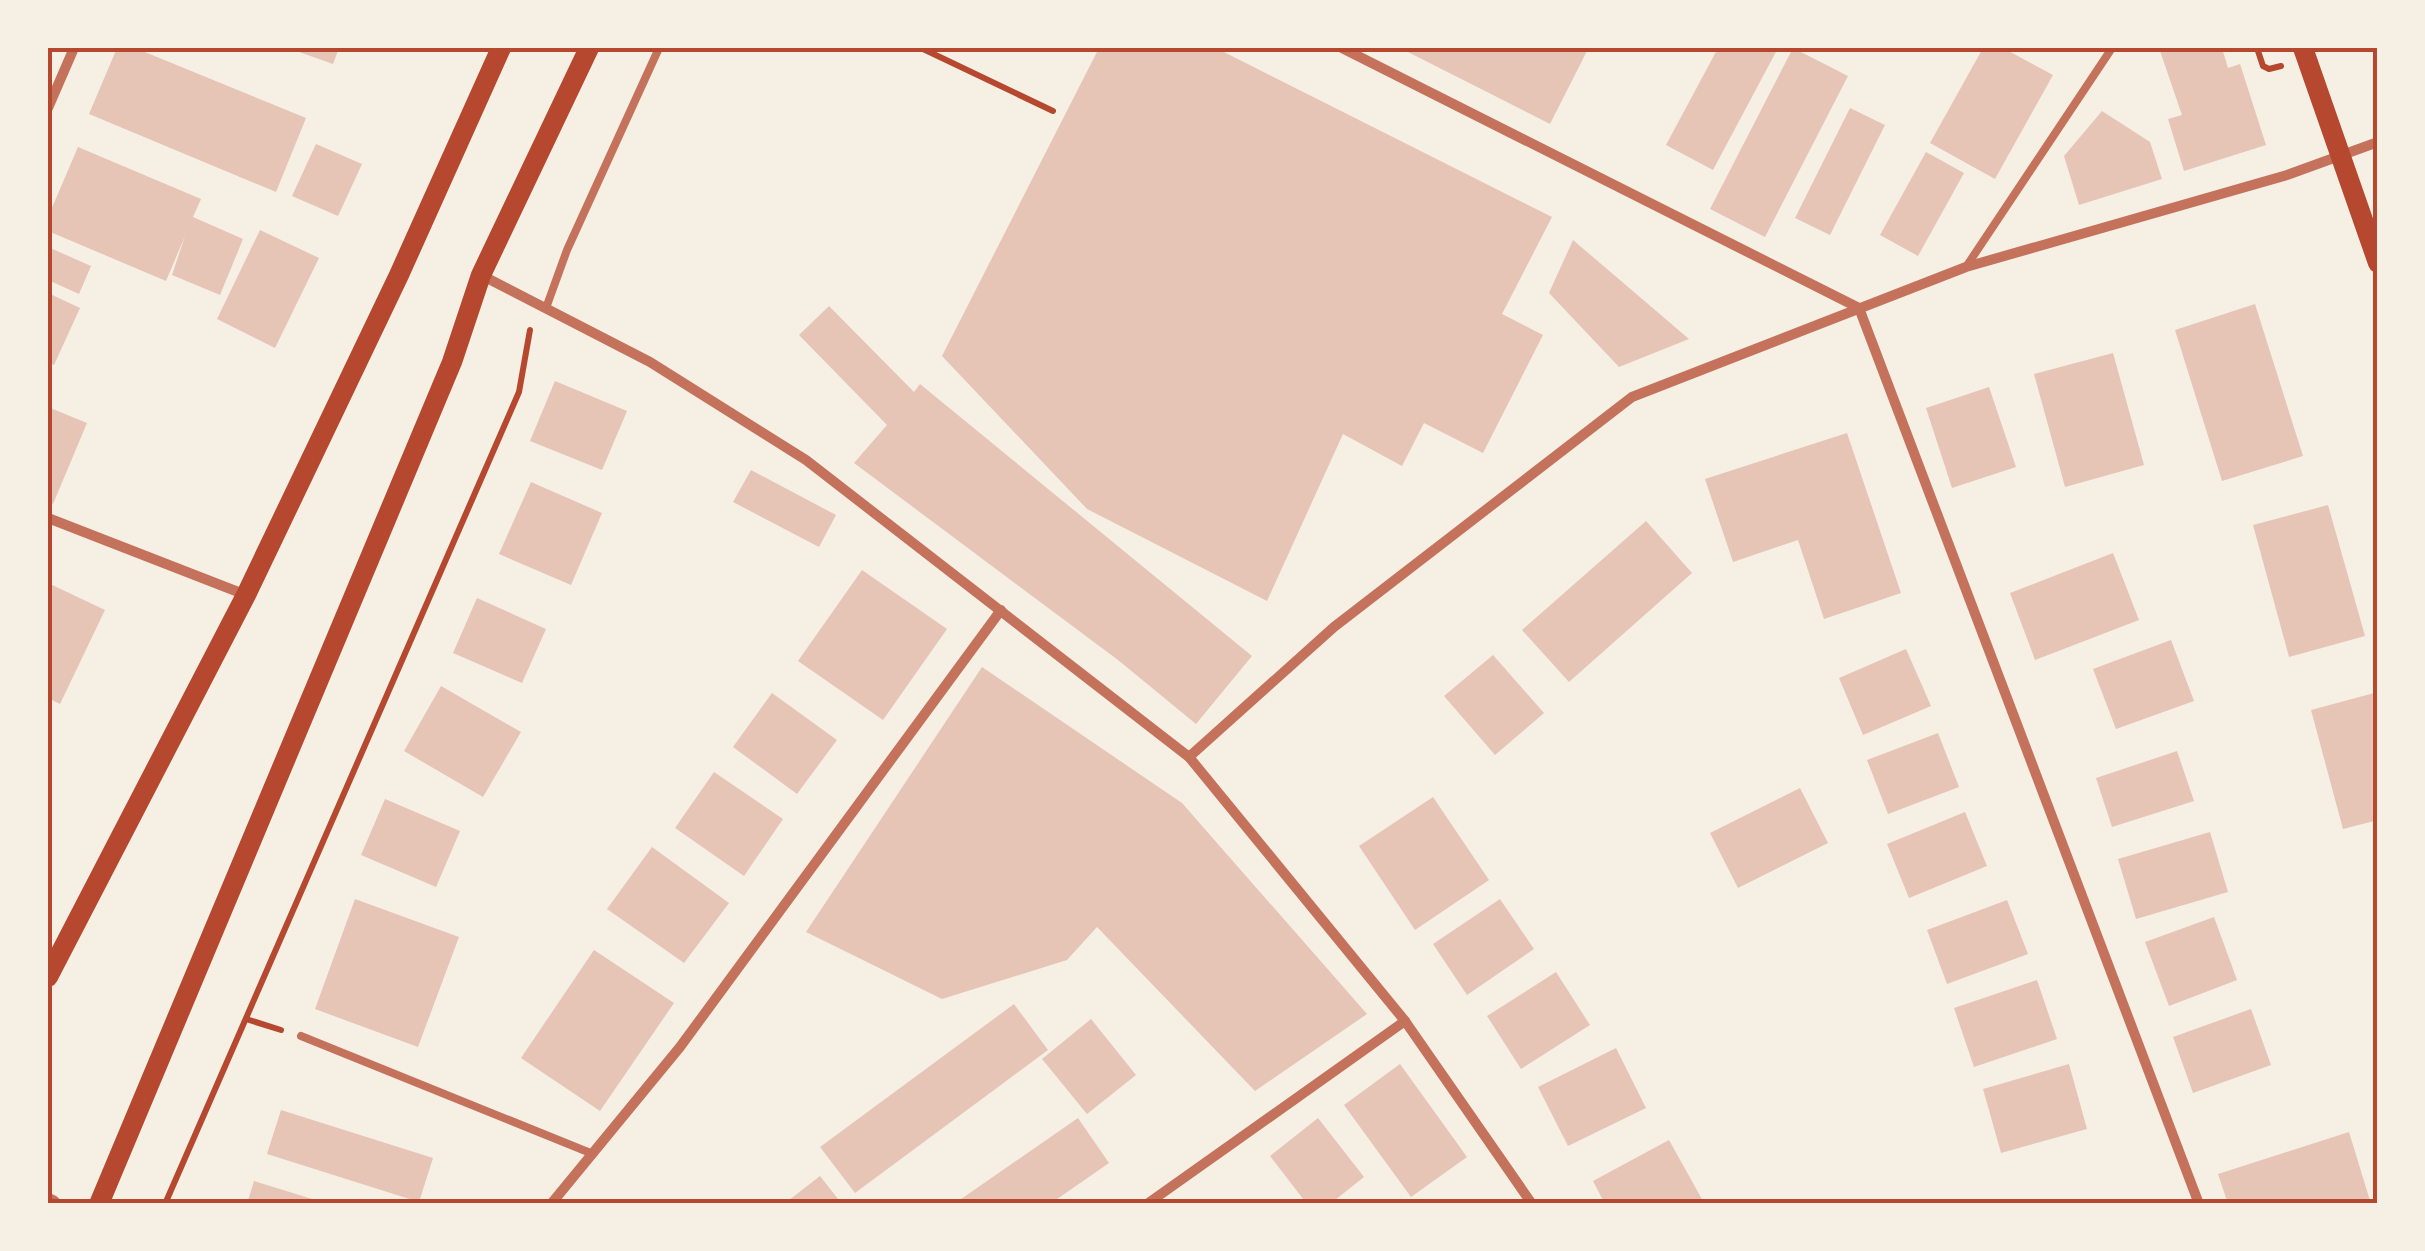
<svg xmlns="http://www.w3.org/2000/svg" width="2425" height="1251" font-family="Roboto,sans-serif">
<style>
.building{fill:#e6c5b7}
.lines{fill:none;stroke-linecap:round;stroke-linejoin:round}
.path{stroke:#b5482f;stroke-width:6}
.service{stroke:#c5725c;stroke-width:8}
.minor{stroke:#c5725c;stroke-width:10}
.tertiary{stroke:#c5725c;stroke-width:18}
.secondary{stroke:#b5482f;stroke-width:20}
.neatline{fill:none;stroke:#b5482f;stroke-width:4}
</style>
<rect width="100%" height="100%" fill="#f6efe4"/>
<g class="building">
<polygon points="117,48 135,48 306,118 276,192 89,114"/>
<polygon points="288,48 339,48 333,64"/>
<polygon points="1099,48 1216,48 1552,217 1502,314 1543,335 1483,453 1424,423 1402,466 1343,434 1267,601 1087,509 942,356"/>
<polygon points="1400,48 1580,48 1587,51 1550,124"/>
<polygon points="1718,48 1778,48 1713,170 1666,145"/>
<polygon points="1793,48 1848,76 1765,237 1710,209"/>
<polygon points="1983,48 2003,48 2053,75 1995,179 1930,143"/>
<polygon points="2159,48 2222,48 2228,68 2240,64 2266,145 2184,171 2168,119 2182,115"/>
<polygon points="1850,108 1885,125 1830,235 1795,218"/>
<polygon points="2102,111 2150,142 2162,179 2079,205 2064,156"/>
<polygon points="316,144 362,164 338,216 292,196"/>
<polygon points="78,147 201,199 193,217 243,239 220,295 172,275 185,236 166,281 48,231 48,217"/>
<polygon points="1926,152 1964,173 1918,256 1880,235"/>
<polygon points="260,230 319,258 275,348 217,319"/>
<polygon points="1573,240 1689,339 1619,367 1549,293"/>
<polygon points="48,247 91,266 79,294 48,280"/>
<polygon points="48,293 80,308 54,365 48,362"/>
<polygon points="2255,304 2303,456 2222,481 2175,330"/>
<polygon points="829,306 914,392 920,384 1252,656 1196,724 1118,660 854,463 887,425 799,335"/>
<polygon points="2113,353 2144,465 2065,487 2034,374"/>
<polygon points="555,381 627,411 602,470 530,441"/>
<polygon points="1989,387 2016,467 1952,488 1926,408"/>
<polygon points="48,407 87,423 53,504 48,501"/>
<polygon points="1847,433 1901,593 1824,619 1798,540 1733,562 1705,479"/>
<polygon points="751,470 836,515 819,547 733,502"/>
<polygon points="531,482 602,513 571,585 499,554"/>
<polygon points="2328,505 2365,636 2289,657 2253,525"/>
<polygon points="1646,521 1692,573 1569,682 1522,630"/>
<polygon points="2113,553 2139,620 2035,660 2010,593"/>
<polygon points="862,570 947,629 883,720 798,661"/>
<polygon points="48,583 105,610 60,704 48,698"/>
<polygon points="477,598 546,629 522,683 453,653"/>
<polygon points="2171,640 2194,701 2116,729 2093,669"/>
<polygon points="1906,649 1931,706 1863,735 1839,678"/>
<polygon points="1493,655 1544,713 1495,755 1444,696"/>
<polygon points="982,667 1182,803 1367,1014 1255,1091 1097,927 1067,960 942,999 806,932"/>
<polygon points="441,686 521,732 483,797 404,751"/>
<polygon points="2378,692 2378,820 2343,829 2311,710"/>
<polygon points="772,693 837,740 797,794 733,747"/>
<polygon points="1938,733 1959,787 1888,814 1867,760"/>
<polygon points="2177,751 2194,801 2112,827 2096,778"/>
<polygon points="714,772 783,819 744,876 675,828"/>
<polygon points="1800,788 1828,843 1738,888 1710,833"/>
<polygon points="1433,797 1489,880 1415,930 1359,846"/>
<polygon points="385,799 460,831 436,887 361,855"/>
<polygon points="1965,812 1987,866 1909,898 1887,844"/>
<polygon points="2210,832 2228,892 2136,919 2118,859"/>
<polygon points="652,847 729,903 684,963 607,909"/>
<polygon points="355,899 459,937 418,1047 315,1009"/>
<polygon points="1500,899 1534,949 1467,995 1433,944"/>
<polygon points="2007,900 2028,954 1947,984 1927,930"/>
<polygon points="2214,917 2237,980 2169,1006 2145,942"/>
<polygon points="594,950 674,1003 600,1111 521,1058"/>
<polygon points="1556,972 1590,1025 1521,1069 1487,1016"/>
<polygon points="2037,980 2057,1039 1974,1067 1954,1008"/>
<polygon points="1014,1004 1048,1050 855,1193 820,1147"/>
<polygon points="2251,1009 2271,1065 2193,1093 2173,1037"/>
<polygon points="1091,1019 1136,1075 1087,1114 1042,1059"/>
<polygon points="1616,1048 1646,1108 1568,1146 1538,1087"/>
<polygon points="1400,1064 1467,1157 1411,1197 1344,1105"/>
<polygon points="2069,1064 2087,1129 2001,1153 1983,1089"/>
<polygon points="281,1110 433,1158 419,1202 267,1154"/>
<polygon points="1078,1118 1109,1163 1050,1204 954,1204"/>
<polygon points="1318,1118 1364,1177 1330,1204 1307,1204 1270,1156"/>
<polygon points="2349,1132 2371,1204 2228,1204 2218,1174"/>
<polygon points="1669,1140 1703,1201 1605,1204 1593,1181"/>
<polygon points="820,1176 842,1204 784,1204"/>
<polygon points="254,1181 325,1203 324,1204 247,1204"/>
</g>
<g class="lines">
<g class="path">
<polyline points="921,48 1053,111"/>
<polyline points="2257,48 2263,66 2269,69 2281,66"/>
<polyline points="246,1019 281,1030"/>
<polyline points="165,1204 519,392 530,330"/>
</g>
<g class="service">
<polyline points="1966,267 2112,48"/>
<polyline points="546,308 567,250 659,48"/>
<polyline points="301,1036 593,1154"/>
</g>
<g class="minor">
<polyline points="1342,48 1859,308 2199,1204"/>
<polyline points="48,108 74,48"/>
<polyline points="481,275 650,362 806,460 1189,757 1405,1021 1532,1204"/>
<polyline points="48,518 246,595"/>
<polyline points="1189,757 1334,627 1632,397 1966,267 2287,175 2378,142"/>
<polyline points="551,1204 680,1047 1001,610"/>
<polyline points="1147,1204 1405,1021"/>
</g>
<polyline class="tertiary" points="48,1202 52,1204"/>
<g class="secondary">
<polyline points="2303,48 2378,263"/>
<polyline points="48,977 246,595 399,275 501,48"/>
<polyline points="99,1204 452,362 481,275 589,48"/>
</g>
</g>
<rect width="2425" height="1251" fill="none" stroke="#f6efe4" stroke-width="100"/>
<rect x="50" y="50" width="2325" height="1151" class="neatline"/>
</svg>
